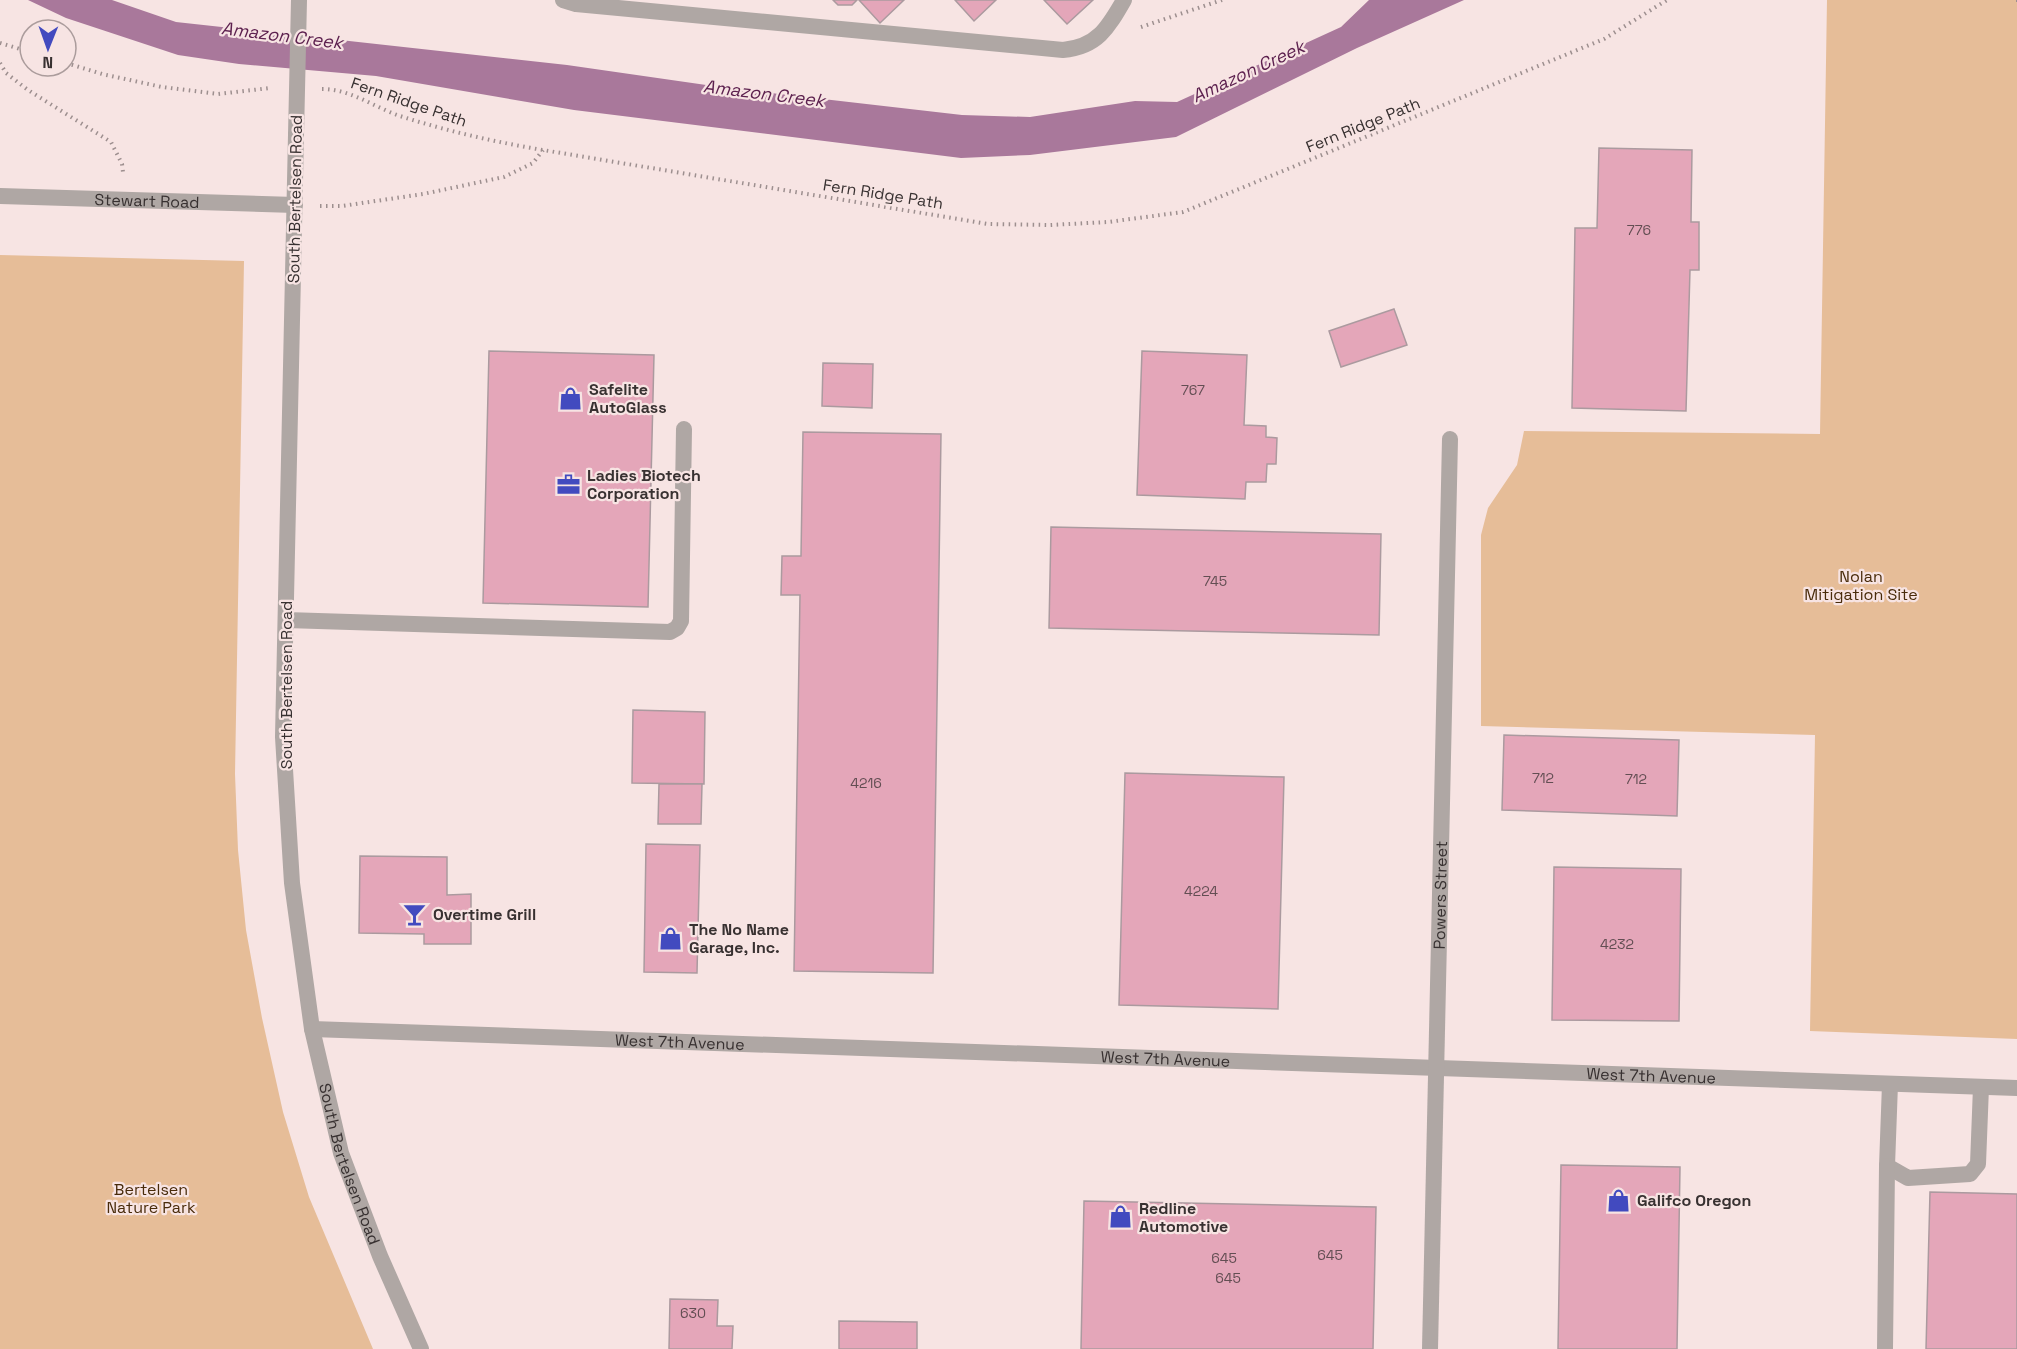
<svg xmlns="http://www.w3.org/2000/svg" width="2017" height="1349" font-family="'Space Grotesk',sans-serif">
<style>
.green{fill:#e6bd98}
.water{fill:#a9789b}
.building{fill:#e4a6b9;stroke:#ab9a9f;stroke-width:1.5}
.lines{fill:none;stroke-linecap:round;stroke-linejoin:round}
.path{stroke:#9d8f8f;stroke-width:4;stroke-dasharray:1.5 4.5;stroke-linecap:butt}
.service{stroke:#afa7a4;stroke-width:16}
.minor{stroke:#afa7a4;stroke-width:16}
.tertiary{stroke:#afa7a4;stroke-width:16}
.tertiary-bridge{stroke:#afa7a4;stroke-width:16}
.labels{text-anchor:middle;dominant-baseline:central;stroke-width:4.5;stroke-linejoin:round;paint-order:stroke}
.number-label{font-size:14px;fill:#634e53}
.street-label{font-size:16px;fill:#383131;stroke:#f7e4e3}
.poi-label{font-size:16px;font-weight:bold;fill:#383131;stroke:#f7e4e3;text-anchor:start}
.park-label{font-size:16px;fill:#492b0a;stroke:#f7e4e3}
.water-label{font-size:18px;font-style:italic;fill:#5d214f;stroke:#f7e4e3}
</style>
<rect width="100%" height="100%" fill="#f7e4e3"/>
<g class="green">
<polygon points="1827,0 2017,0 2017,1039 1810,1031 1815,735 1481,726 1481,535 1488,508 1517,465 1524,431 1820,434"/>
<polygon points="0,255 244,261 235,774 238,850 246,930 262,1018 283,1112 309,1197 373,1349 0,1349"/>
</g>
<polygon class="water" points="28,0 112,0 176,22 567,65 727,88 962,115 1030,117 1135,101 1177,102 1341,27 1369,0 1464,0 1357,48 1176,137 1030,155 961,158 574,110 376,76 239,64 178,55 66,18"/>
<g class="building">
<polygon points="833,0 857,0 852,5 838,5"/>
<polygon points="859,0 904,0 880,23"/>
<polygon points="955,0 996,0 974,21"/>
<polygon points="1044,0 1093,0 1067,24"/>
<polygon points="1599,148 1692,150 1691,222 1699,222 1699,270 1690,270 1686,411 1572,408 1575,228 1597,228"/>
<polygon points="1394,309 1407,345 1341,367 1329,331"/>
<polygon points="489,351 654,355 648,607 483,603"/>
<polygon points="1142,351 1247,355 1244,425 1266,426 1266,437 1277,438 1276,464 1267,464 1266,482 1246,482 1245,499 1137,495"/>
<polygon points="823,363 873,364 872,408 822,406"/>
<polygon points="803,432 941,434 933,973 794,971 800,595 781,595 782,556 801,556"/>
<polygon points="1051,527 1381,534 1379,635 1049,628"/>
<polygon points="633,710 705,712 704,784 632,783"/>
<polygon points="1504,735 1679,740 1677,816 1502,810"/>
<polygon points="1125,773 1284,777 1278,1009 1119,1005"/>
<polygon points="659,784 702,784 701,824 658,824"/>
<polygon points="646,844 700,845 697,973 644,972"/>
<polygon points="360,856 447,857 447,895 471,894 471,944 424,944 424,934 359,933"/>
<polygon points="1554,867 1681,869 1679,1021 1552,1020"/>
<polygon points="1561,1165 1680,1167 1677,1349 1558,1349"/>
<polygon points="1930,1192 2017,1194 2017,1349 1926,1349"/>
<polygon points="1084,1201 1376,1207 1373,1349 1081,1349"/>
<polygon points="670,1299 718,1300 717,1326 733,1326 732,1349 669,1349"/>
<polygon points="839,1321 917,1322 917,1349 839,1349"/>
</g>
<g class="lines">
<g class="path">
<polyline points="2016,0 2017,0"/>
<polyline points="1141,27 1222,0"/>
<polyline points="0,43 30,52"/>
<polyline points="0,63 6,73 28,90 111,142 122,164 123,172"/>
<polyline points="66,63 102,74 162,87 218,94 270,88"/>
<path d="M322,89C350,89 374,107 400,116C447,131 495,142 543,150L988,224L1050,225L1108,222L1183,212L1604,39L1667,0"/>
<polyline points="320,206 342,206 423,194 504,177 533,163 543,150"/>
</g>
<g class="service">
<path d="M563,0L576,4L1063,50C1097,47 1108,28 1124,0"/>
<polyline points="286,620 670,632 677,628 681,621 684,429"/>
<polyline points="1890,1084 1887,1166 1908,1178 1970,1174 1978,1164 1981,1087"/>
<polyline points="1885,1349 1887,1166"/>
</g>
<g class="minor">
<path id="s1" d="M0,196L295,205"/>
<path id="s2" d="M312,1029L2017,1088"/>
<path id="s3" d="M1430,1349L1450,439"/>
</g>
<path class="tertiary" id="s4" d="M296,135L283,737L292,883L312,1029L341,1153L380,1256L421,1349"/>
<polyline class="tertiary-bridge" points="296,135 299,0"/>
</g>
<defs>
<symbol id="shop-bare" viewBox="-9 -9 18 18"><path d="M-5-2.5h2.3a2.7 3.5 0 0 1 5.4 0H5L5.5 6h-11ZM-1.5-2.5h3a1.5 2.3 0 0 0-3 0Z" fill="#424abf" stroke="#f7e4e3" stroke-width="2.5" paint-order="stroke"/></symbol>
<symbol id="office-bare" viewBox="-9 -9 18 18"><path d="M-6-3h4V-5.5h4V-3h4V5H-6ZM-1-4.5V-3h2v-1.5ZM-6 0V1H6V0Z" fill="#424abf" stroke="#f7e4e3" stroke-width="2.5" paint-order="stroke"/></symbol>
<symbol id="bar-bare" viewBox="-9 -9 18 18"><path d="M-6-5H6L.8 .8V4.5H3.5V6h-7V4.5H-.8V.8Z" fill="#424abf" stroke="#f7e4e3" stroke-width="2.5" paint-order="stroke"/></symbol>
</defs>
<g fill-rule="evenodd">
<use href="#shop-bare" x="554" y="382" width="33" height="33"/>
<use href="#office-bare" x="552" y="468" width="33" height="33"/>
<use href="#bar-bare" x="398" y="898" width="33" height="33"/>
<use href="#shop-bare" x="654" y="922" width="33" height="33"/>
<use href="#shop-bare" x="1602" y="1184" width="33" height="33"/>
<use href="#shop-bare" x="1104" y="1200" width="33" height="33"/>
</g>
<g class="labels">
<g class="number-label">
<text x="1639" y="230">776</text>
<text x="1193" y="390">767</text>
<text x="1215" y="581">745</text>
<text x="1543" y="778">712</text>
<text x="1636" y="779">712</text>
<text x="866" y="783">4216</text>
<text x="1201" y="891">4224</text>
<text x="1617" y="944">4232</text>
<text x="1330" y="1255">645</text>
<text x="1224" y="1258">645</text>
<text x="1228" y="1278">645</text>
<text x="693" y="1313">630</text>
</g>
<g class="street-label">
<text transform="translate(409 102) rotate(19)">Fern Ridge Path</text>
<text transform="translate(1363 125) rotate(-22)">Fern Ridge Path</text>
<text transform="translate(883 194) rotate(9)">Fern Ridge Path</text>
<text transform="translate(295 199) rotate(-89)">South Bertelsen Road</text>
<text stroke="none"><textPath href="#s1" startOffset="147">Stewart Road</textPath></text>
<text transform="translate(286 685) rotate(-90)">South Bertelsen Road</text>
<text stroke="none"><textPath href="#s3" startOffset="454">Powers Street</textPath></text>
<text stroke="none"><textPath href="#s2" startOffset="368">West 7th Avenue</textPath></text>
<text stroke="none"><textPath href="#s2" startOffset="854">West 7th Avenue</textPath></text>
<text stroke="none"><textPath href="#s2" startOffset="1340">West 7th Avenue</textPath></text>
<text stroke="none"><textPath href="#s4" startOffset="1036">South Bertelsen Road</textPath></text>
</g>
<g class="poi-label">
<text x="589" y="389">Safelite<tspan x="589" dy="18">AutoGlass</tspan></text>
<text x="587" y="475">Ladies Biotech<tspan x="587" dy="18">Corporation</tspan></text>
<text x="433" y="914">Overtime Grill</text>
<text x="689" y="929">The No Name<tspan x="689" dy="18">Garage, Inc.</tspan></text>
<text x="1637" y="1200">Galifco Oregon</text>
<text x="1139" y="1208">Redline<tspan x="1139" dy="18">Automotive</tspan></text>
</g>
<g class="park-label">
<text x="1861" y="576">Nolan<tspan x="1861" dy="18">Mitigation Site</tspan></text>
<text x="151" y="1189">Bertelsen<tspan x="151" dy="18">Nature Park</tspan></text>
</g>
<g class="water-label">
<text transform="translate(282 35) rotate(7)">Amazon Creek</text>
<text transform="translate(1248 71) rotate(-25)">Amazon Creek</text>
<text transform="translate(764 93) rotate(7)">Amazon Creek</text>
</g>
</g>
<g transform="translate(48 48) rotate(181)"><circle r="28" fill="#f7e4e3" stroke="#ab9c9c" stroke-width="1.5"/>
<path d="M0-4.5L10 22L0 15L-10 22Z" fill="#424abf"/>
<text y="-9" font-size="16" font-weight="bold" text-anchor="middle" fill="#383131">N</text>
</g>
</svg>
